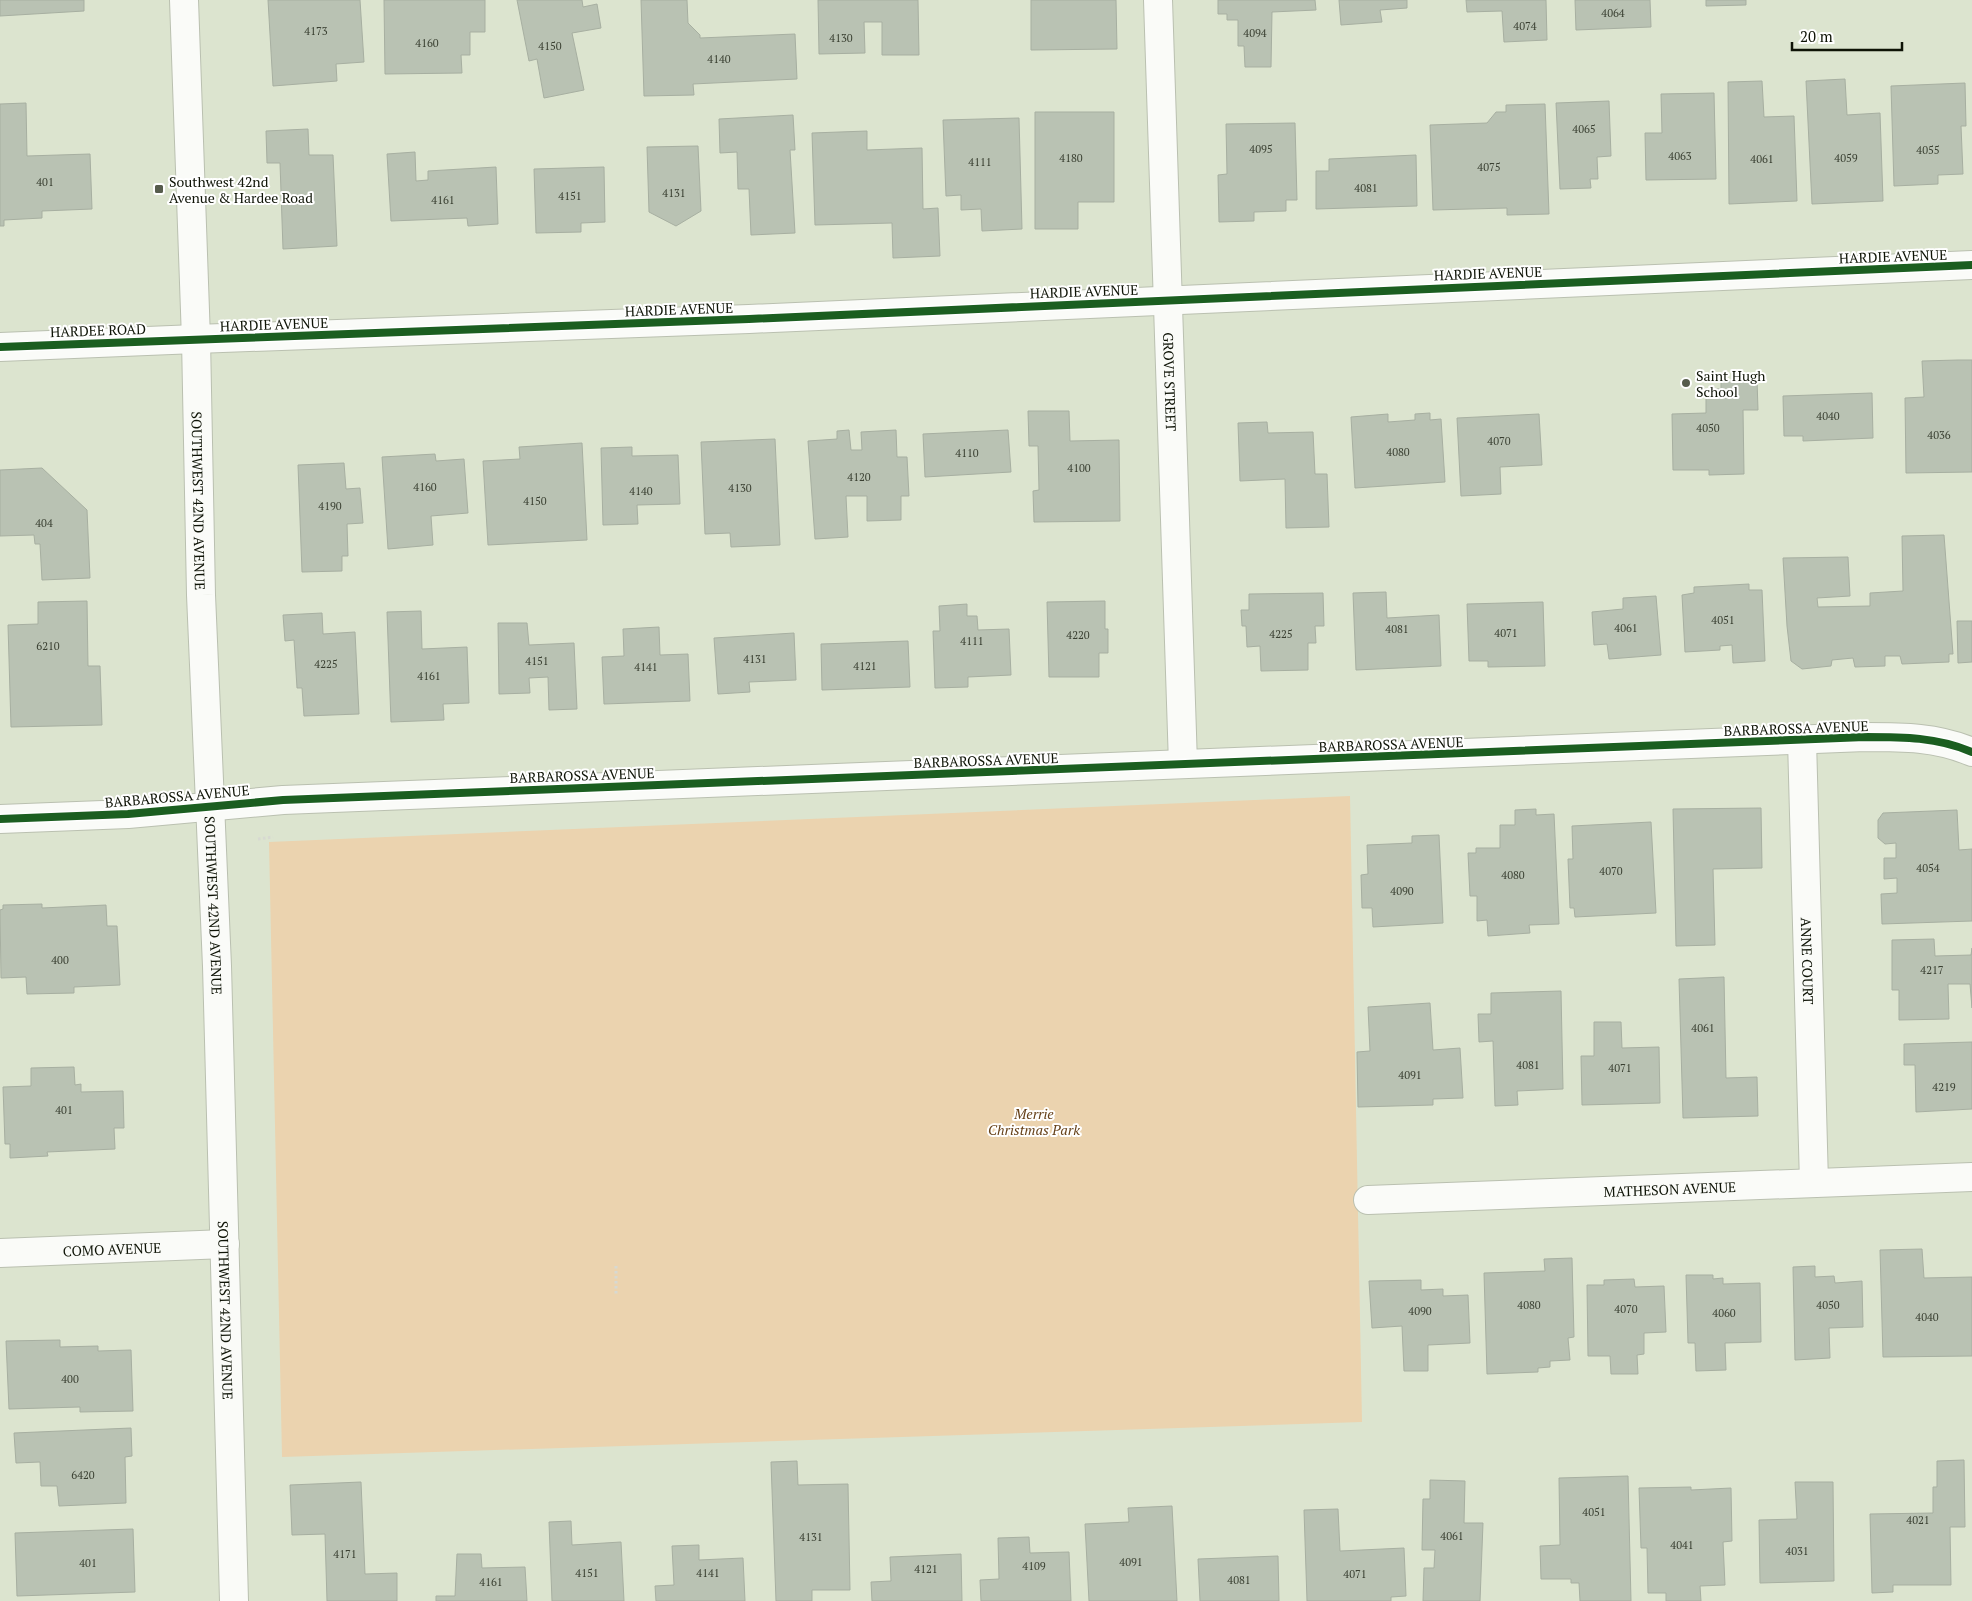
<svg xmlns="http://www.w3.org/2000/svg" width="1972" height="1601" font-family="'PT Serif',serif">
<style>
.green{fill:#ebd3af}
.building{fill:#b9c2b3;stroke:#a7afa1}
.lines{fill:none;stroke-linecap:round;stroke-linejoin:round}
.street-casing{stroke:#bac0b0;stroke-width:30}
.secondary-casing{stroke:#bac0b0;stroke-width:30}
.path{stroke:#d7d9d2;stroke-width:3;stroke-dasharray:2.5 2.5;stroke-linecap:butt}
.street{stroke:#fafbf8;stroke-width:28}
.secondary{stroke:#fafbf8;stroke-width:28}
.cycleway-casing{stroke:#fff;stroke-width:11}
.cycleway{stroke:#1b5e20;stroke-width:8}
.poi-dot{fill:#565c4c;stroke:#fff;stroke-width:2}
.labels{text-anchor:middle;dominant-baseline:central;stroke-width:4;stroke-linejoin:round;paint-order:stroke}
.number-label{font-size:11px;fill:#393f31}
.poi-label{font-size:14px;fill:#0e1306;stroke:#fff;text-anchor:start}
.street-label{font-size:14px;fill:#0e1306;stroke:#fff}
.park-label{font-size:14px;font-style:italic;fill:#664119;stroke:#fff}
</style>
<rect width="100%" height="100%" fill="#dce4cf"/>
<polygon class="green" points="1350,796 1362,1422 282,1457 269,842"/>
<g class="building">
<polygon points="0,0 84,0 84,11 0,16"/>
<polygon points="268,0 360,0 364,62 336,64 337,81 273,86"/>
<polygon points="384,0 485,0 485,32 470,32 470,55 461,55 462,73 385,74"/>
<polygon points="517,0 582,0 583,7 597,4 601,28 572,33 584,90 544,98 537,59 529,61"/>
<polygon points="641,0 687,0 688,23 700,35 700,38 795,34 797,79 693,84 694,95 644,96"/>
<polygon points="818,0 918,0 919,55 882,55 882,22 864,22 865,53 819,54"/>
<polygon points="1031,0 1116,0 1117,49 1031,50"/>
<polygon points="1218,0 1315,0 1316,10 1272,12 1271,67 1245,67 1244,46 1238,46 1238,20 1227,20 1227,14 1218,14"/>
<polygon points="1339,0 1407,0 1407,8 1380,10 1382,22 1341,25"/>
<polygon points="1466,0 1546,0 1547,40 1504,42 1502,11 1467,12"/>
<polygon points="1575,0 1650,0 1651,27 1576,30"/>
<polygon points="1706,0 1746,0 1746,5 1706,6"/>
<polygon points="1845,79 1847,115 1880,113 1883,201 1812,204 1806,81"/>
<polygon points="1762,81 1764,117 1794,116 1797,201 1729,204 1728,82"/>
<polygon points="1965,83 1966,126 1961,126 1963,174 1938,175 1938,184 1894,186 1891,86"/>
<polygon points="1714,93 1716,179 1646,180 1645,133 1662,133 1661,94"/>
<polygon points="1609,101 1611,156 1597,157 1598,179 1590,179 1591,188 1560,189 1556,103"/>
<polygon points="26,103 27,156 90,154 92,209 42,211 42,218 4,220 4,226 0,226 0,104"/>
<polygon points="1545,104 1549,214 1507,215 1507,208 1433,210 1430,125 1487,123 1496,112 1506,112 1506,105"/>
<polygon points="1035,112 1114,112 1114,202 1078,202 1078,229 1035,229"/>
<polygon points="793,115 795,150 790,150 795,233 751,235 749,189 738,189 737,152 720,153 719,119"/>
<polygon points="1019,118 1022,229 982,231 981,209 961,210 961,195 946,196 943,120"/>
<polygon points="1295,123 1297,200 1286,200 1286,211 1254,212 1254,221 1219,222 1218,175 1227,174 1226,124"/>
<polygon points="308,129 309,155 333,155 337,246 283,249 280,163 267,163 266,131"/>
<polygon points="867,131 867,150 922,148 923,209 938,208 940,256 893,258 892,223 815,225 812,133"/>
<polygon points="698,146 701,211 676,226 649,212 647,147"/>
<polygon points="415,152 416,181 428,180 428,171 496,167 498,224 468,226 467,218 391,221 387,154"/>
<polygon points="1416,155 1417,206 1316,209 1316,171 1329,171 1329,159"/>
<polygon points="604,167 605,222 581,223 581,232 536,233 534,169"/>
<polygon points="1958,360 1972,360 1972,472 1906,473 1905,398 1924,397 1922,361"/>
<polygon points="1757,380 1758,410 1743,410 1744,474 1709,475 1709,470 1673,470 1672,414 1706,413 1706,389 1721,389 1721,381"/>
<polygon points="1872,393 1873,438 1803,441 1803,436 1784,436 1783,396"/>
<polygon points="1028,411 1069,411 1070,441 1119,440 1120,521 1034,522 1033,491 1039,490 1038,446 1029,446"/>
<polygon points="1430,413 1430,420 1441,419 1445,482 1355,488 1351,417 1388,414 1388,422 1415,420 1415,414"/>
<polygon points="1539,414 1542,465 1500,467 1501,494 1461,496 1457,418"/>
<polygon points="1267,422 1268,433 1313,432 1315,474 1327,474 1329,527 1286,528 1285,479 1240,481 1238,423"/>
<polygon points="849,430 851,450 862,450 861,432 896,430 897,457 907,457 909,496 901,496 901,520 867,521 867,496 846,496 848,537 815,539 808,441 837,439 837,431"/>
<polygon points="1008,430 1011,472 925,477 923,434"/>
<polygon points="775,439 780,545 731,547 730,533 705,534 701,442"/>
<polygon points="582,443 587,540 488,545 483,461 520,459 519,447"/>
<polygon points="632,447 632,456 678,455 680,504 637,505 638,524 603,525 601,448"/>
<polygon points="435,454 436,461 464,459 468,513 431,516 433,545 388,549 382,457"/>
<polygon points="344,463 346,489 360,488 363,523 347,524 348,556 342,556 342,571 302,572 298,465"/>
<polygon points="42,468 87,510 90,578 42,580 40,544 35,544 34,535 0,536 0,470"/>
<polygon points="1944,535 1953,654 1949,654 1949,662 1902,664 1900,656 1885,656 1885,666 1855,667 1853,658 1832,660 1831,666 1802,669 1791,661 1787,626 1783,558 1848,557 1850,596 1817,598 1818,607 1870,606 1870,593 1903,591 1902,536"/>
<polygon points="1749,584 1749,590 1762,590 1765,661 1733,663 1732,645 1720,646 1720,650 1685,652 1682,595 1694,593 1694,587"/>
<polygon points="1386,592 1387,618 1439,615 1441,666 1356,670 1353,593"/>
<polygon points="1323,593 1324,626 1315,626 1316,643 1308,643 1308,670 1261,671 1260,646 1247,647 1246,626 1242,626 1241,610 1249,610 1249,594"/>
<polygon points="1656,596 1661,655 1609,659 1607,644 1594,645 1592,612 1623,609 1623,598"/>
<polygon points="87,601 88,666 100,666 102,725 11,727 8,625 38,624 38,602"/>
<polygon points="1105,601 1105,629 1108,629 1108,653 1099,653 1099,677 1049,677 1047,602"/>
<polygon points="1543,602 1545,666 1488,667 1488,661 1469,661 1467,604"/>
<polygon points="967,604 967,616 977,616 978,630 1009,629 1011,675 968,677 968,687 935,688 933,631 940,631 939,606"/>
<polygon points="421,611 422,649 467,647 469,703 443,704 444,720 391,722 387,612"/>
<polygon points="322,613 323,634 355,632 359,714 304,716 302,688 297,688 294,640 285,641 283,615"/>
<polygon points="1957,621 1972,621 1972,662 1958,663"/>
<polygon points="498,623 527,623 529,645 574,643 577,709 549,710 548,677 529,678 530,693 499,694"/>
<polygon points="659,627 660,655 688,654 690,701 604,704 602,657 624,656 623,629"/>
<polygon points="794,633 796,680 749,682 750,692 718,694 714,638"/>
<polygon points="908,641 910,687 822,690 821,644"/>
<polygon points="1761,808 1762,868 1713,869 1715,945 1676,946 1673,809"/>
<polygon points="1536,809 1536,815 1554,814 1559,924 1529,925 1530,933 1488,936 1487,920 1477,921 1477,896 1470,896 1468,853 1476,853 1476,848 1500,848 1500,825 1515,825 1515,810"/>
<polygon points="1957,810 1959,850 1972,849 1972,921 1882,924 1881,894 1897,893 1897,878 1884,879 1884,858 1896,858 1896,843 1885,844 1878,838 1878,820 1883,813"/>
<polygon points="1651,822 1656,913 1575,917 1574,908 1570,908 1568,859 1573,859 1572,826"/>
<polygon points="1439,835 1443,923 1373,927 1372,908 1362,908 1361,875 1368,874 1367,845 1412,843 1412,836"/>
<polygon points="42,904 42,908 106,905 107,926 117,926 120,985 74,987 74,993 27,994 26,977 1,978 0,910 3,909 3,905"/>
<polygon points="1934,939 1935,956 1971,955 1972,948 1972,1008 1970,984 1948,984 1949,1019 1899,1020 1899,990 1892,990 1892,940"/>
<polygon points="1724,977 1726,1078 1757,1077 1758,1116 1683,1118 1679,979"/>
<polygon points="1561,991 1563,1089 1517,1091 1518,1105 1495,1106 1493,1041 1479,1042 1478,1014 1491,1014 1491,993"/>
<polygon points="1430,1003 1433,1050 1460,1048 1463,1098 1433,1099 1433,1105 1358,1107 1357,1052 1370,1051 1368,1007"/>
<polygon points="1594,1022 1621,1022 1622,1048 1659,1047 1660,1103 1582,1105 1581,1056 1594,1056"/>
<polygon points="1972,1042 1972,1109 1916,1112 1915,1065 1904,1065 1904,1044"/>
<polygon points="74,1067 75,1085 81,1084 81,1092 123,1091 124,1128 114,1128 115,1149 47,1152 48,1156 10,1158 10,1144 5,1144 3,1087 31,1086 31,1068"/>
<polygon points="1922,1249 1924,1278 1972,1277 1972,1356 1883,1357 1880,1250"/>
<polygon points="1572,1258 1574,1337 1568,1338 1570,1360 1550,1361 1550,1367 1538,1368 1538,1372 1487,1374 1484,1273 1545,1271 1544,1259"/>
<polygon points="1815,1266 1815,1277 1834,1276 1835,1283 1862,1281 1863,1327 1829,1328 1830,1358 1795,1360 1793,1267"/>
<polygon points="1686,1275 1713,1275 1713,1279 1723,1278 1723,1284 1760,1283 1761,1342 1725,1343 1726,1370 1696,1371 1695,1343 1688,1343"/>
<polygon points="1634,1279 1635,1287 1664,1286 1666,1332 1644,1333 1644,1354 1637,1355 1638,1374 1611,1374 1610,1356 1588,1356 1587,1285 1604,1285 1604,1280"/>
<polygon points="1421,1280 1421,1290 1443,1289 1443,1296 1468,1295 1470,1343 1428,1345 1428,1371 1404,1371 1402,1326 1372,1328 1369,1281"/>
<polygon points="60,1340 60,1347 98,1346 98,1351 131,1350 133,1411 80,1412 80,1407 9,1409 6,1341"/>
<polygon points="131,1428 132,1456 125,1457 126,1503 59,1506 57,1486 41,1486 40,1462 16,1463 14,1433"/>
<polygon points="1964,1460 1965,1527 1950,1527 1951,1585 1893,1585 1893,1592 1872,1593 1870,1514 1933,1513 1933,1487 1937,1487 1937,1461"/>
<polygon points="797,1461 798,1485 848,1484 850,1590 812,1590 812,1601 776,1601 771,1462"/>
<polygon points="1628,1476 1631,1601 1580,1601 1579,1583 1571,1583 1571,1579 1541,1579 1540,1546 1560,1545 1559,1478"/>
<polygon points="1430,1480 1465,1481 1464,1523 1483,1523 1480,1601 1423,1601 1424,1568 1434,1568 1435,1550 1422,1550 1423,1499 1430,1499"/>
<polygon points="361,1482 365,1574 397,1573 397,1601 327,1601 325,1534 292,1535 290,1485"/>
<polygon points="1795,1482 1833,1482 1834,1581 1760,1583 1759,1520 1797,1519"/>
<polygon points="1691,1487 1691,1490 1731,1488 1732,1541 1723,1542 1725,1585 1700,1586 1701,1601 1666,1601 1666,1593 1648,1593 1647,1548 1641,1548 1639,1488"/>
<polygon points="1172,1506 1177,1601 1089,1601 1085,1524 1129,1522 1128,1508"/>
<polygon points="1338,1509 1340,1551 1404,1548 1406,1596 1391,1597 1391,1601 1307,1601 1304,1510"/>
<polygon points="571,1521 572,1545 621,1542 624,1601 552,1601 549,1522"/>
<polygon points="133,1529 135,1592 17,1596 15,1533"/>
<polygon points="1029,1537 1030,1553 1069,1552 1071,1601 981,1601 980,1580 999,1579 998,1538"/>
<polygon points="699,1545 699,1560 743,1558 745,1601 656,1601 655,1586 674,1585 672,1546"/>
<polygon points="457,1554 481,1554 482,1568 525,1567 527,1601 436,1601 436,1596 455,1596"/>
<polygon points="961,1554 962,1601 872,1601 871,1582 891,1581 890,1557"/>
<polygon points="1278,1556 1279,1601 1200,1601 1198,1559"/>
</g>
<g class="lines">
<defs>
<g id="street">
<path id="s1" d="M1158,0L1183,764"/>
<polyline points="196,339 749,319 1972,265"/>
<path id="s2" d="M1802,740L1814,1183"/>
<path d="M0,819L128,814L283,800L1865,737C1903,737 1937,737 1972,752"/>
<path id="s3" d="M1368,1200L1972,1177"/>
<path id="s4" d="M0,1253L225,1244"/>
</g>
<g id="secondary">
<path id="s5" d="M184,0L196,339L201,595L217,966L234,1601"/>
<polyline points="0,347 196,339"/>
</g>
</defs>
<use href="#street" class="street-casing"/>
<use href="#secondary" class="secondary-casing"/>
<g class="path">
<polyline points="258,839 273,837"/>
<polyline points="616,1266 616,1294"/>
</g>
<use href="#street" class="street"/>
<use href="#secondary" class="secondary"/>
<defs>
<g id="cycleway">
<polyline points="0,347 749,319 1972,265"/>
<path d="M0,819L128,814L283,800L1865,737C1903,737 1937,737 1972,752"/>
</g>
</defs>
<use href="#cycleway" class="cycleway-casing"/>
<use href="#cycleway" class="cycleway"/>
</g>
<g class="poi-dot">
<rect x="154" y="184" width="10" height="10" rx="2.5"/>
<circle cx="1686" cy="383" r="5"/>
</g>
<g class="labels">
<g class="number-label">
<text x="1613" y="13">4064</text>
<text x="1525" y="26">4074</text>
<text x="316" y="31">4173</text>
<text x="1255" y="33">4094</text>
<text x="841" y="38">4130</text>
<text x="427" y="43">4160</text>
<text x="550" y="46">4150</text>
<text x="719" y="59">4140</text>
<text x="1584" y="129">4065</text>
<text x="1261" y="149">4095</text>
<text x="1928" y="150">4055</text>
<text x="1680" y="156">4063</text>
<text x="1071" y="158">4180</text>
<text x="1846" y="158">4059</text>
<text x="1762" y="159">4061</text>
<text x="980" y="162">4111</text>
<text x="1489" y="167">4075</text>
<text x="45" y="182">401</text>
<text x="1366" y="188">4081</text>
<text x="674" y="193">4131</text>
<text x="570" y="196">4151</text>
<text x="443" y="200">4161</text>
<text x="1828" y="416">4040</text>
<text x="1708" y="428">4050</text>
<text x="1939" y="435">4036</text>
<text x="1499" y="441">4070</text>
<text x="1398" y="452">4080</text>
<text x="967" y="453">4110</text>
<text x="1079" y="468">4100</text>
<text x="859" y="477">4120</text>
<text x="425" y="487">4160</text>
<text x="740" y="488">4130</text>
<text x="641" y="491">4140</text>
<text x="535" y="501">4150</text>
<text x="330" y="506">4190</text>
<text x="44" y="523">404</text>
<text x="1723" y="620">4051</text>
<text x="1626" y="628">4061</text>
<text x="1397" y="629">4081</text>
<text x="1506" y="633">4071</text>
<text x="1281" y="634">4225</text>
<text x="1078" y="635">4220</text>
<text x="972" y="641">4111</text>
<text x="48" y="646">6210</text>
<text x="755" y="659">4131</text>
<text x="537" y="661">4151</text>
<text x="326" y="664">4225</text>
<text x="865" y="666">4121</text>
<text x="646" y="667">4141</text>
<text x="429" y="676">4161</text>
<text x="1928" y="868">4054</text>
<text x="1611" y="871">4070</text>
<text x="1513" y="875">4080</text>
<text x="1402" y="891">4090</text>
<text x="60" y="960">400</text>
<text x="1932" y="970">4217</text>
<text x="1703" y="1028">4061</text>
<text x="1528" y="1065">4081</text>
<text x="1620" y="1068">4071</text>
<text x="1410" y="1075">4091</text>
<text x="1944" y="1087">4219</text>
<text x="64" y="1110">401</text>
<text x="1529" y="1305">4080</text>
<text x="1828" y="1305">4050</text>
<text x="1626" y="1309">4070</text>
<text x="1420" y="1311">4090</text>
<text x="1724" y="1313">4060</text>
<text x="1927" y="1317">4040</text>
<text x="70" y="1379">400</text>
<text x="83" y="1475">6420</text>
<text x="1594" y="1512">4051</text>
<text x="1918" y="1520">4021</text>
<text x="1452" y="1536">4061</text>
<text x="811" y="1537">4131</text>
<text x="1682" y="1545">4041</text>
<text x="1797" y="1551">4031</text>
<text x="345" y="1554">4171</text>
<text x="1131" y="1562">4091</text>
<text x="88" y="1563">401</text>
<text x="1034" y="1566">4109</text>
<text x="926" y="1569">4121</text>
<text x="587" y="1573">4151</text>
<text x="708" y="1573">4141</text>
<text x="1355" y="1574">4071</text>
<text x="1239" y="1580">4081</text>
<text x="491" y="1582">4161</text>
</g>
<g class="poi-label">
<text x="169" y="181">Southwest 42nd<tspan x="169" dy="16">Avenue &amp; Hardee Road</tspan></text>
<text x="1696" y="375">Saint Hugh<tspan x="1696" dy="16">School</tspan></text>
</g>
<g class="street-label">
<text transform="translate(1893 256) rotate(-2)">HARDIE AVENUE</text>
<text transform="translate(1488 273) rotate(-2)">HARDIE AVENUE</text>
<text transform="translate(1084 291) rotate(-2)">HARDIE AVENUE</text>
<text transform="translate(679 309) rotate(-2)">HARDIE AVENUE</text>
<text transform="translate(274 324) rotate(-2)">HARDIE AVENUE</text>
<text transform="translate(98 330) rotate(-2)">HARDEE ROAD</text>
<text stroke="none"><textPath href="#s1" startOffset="382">GROVE STREET</textPath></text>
<text stroke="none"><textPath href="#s5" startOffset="501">SOUTHWEST 42ND AVENUE</textPath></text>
<text transform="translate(1796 728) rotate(-2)">BARBAROSSA AVENUE</text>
<text transform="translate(1391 744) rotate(-2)">BARBAROSSA AVENUE</text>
<text transform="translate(986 760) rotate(-2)">BARBAROSSA AVENUE</text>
<text transform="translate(582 775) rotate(-2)">BARBAROSSA AVENUE</text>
<text transform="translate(177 796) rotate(-5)">BARBAROSSA AVENUE</text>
<text stroke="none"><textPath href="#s5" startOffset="906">SOUTHWEST 42ND AVENUE</textPath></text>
<text stroke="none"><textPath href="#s2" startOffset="221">ANNE COURT</textPath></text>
<text stroke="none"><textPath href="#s3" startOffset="302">MATHESON AVENUE</textPath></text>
<text stroke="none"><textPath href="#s4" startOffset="112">COMO AVENUE</textPath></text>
<text stroke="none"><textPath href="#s5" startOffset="1311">SOUTHWEST 42ND AVENUE</textPath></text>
</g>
<g class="park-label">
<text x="1034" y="1113">Merrie<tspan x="1034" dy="16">Christmas Park</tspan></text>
</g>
</g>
<path d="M1792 42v8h110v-8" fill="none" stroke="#0e1306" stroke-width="2.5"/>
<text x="1800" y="42" font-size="15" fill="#0e1306" stroke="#ffffff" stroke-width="4" paint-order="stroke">20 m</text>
</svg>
